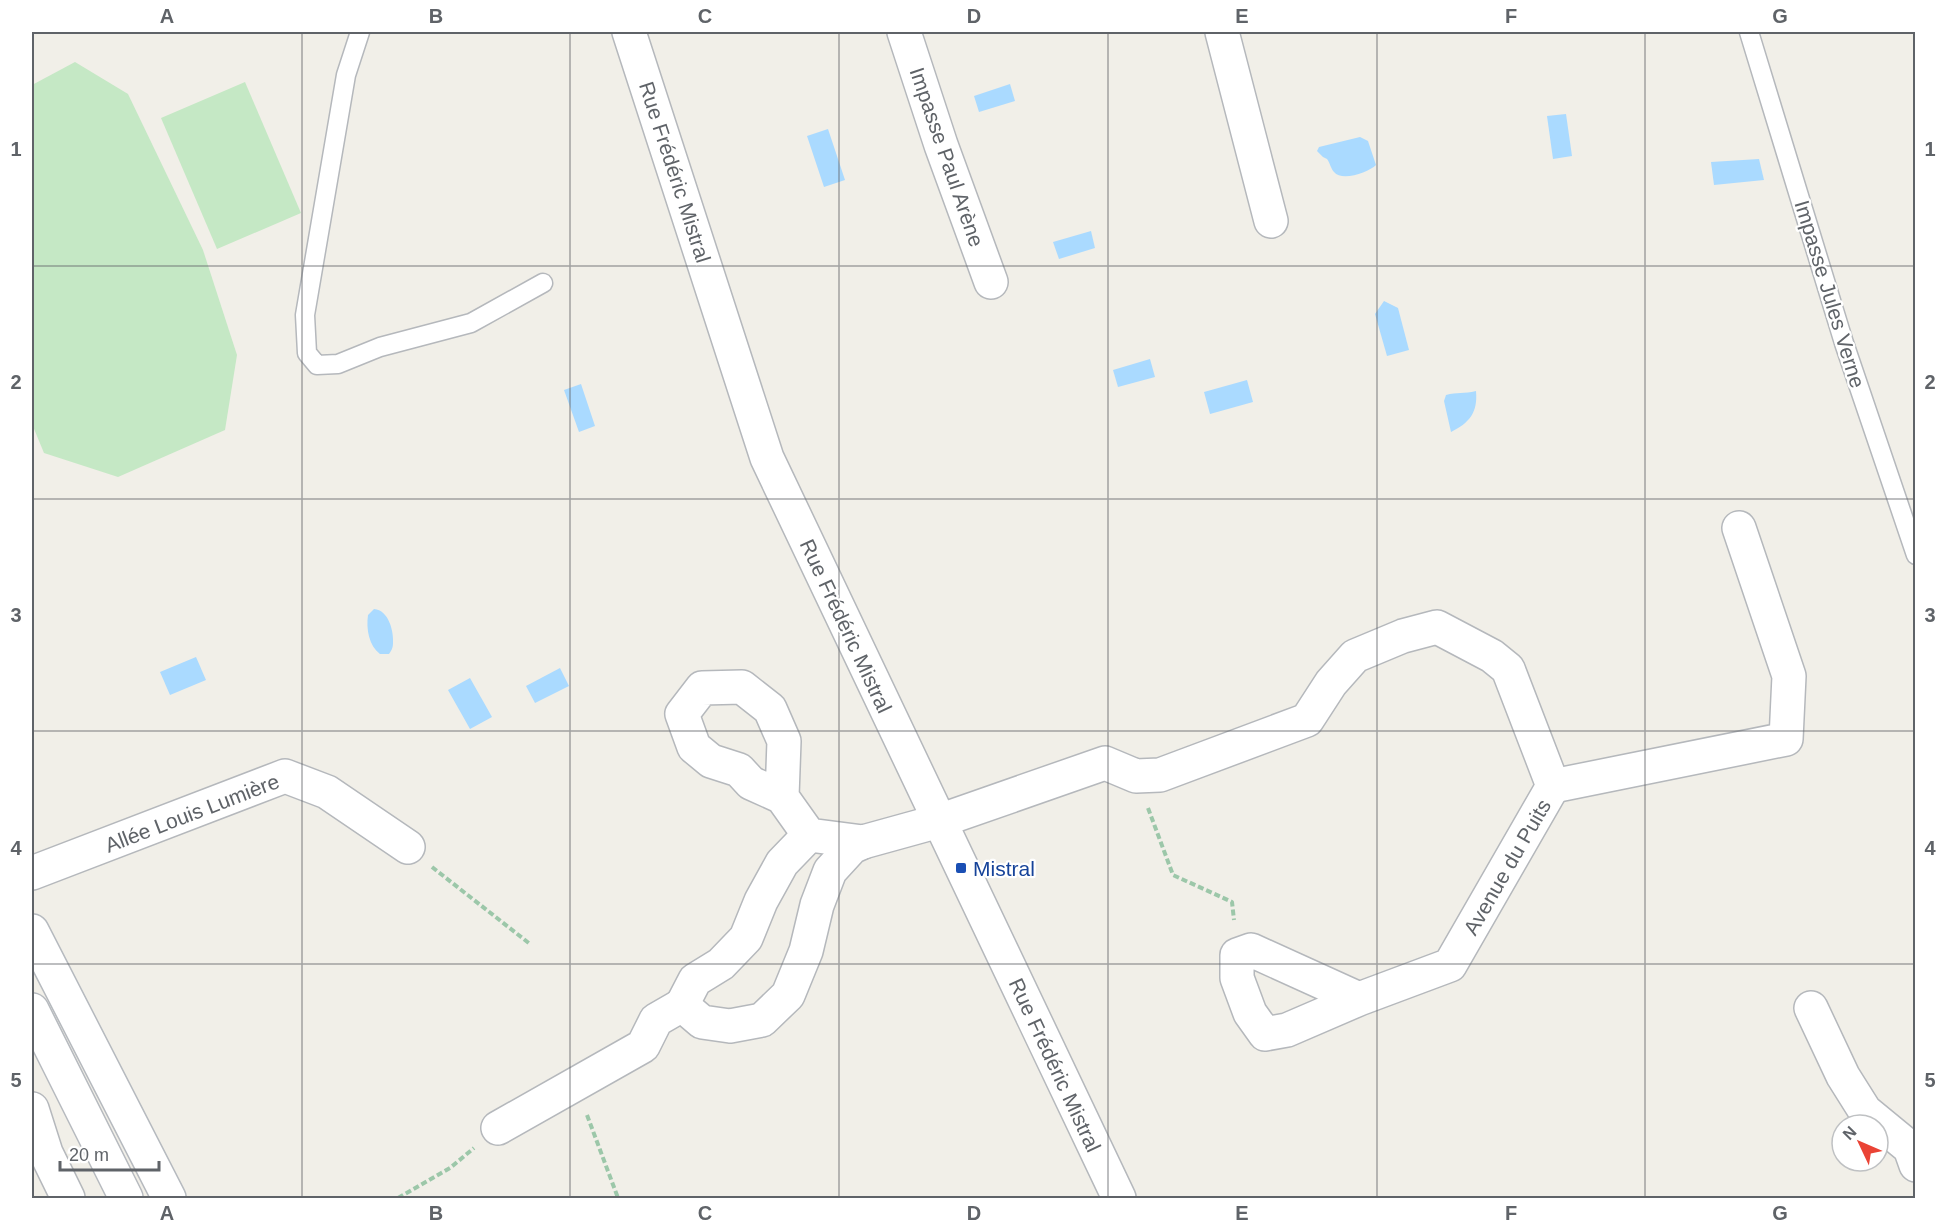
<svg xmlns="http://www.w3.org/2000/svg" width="1947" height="1230" font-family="Arial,sans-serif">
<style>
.green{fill:#c5e8c5}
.water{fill:#aadaff}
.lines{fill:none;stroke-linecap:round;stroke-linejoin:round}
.lane-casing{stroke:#b5b8bc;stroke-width:21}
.street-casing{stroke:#b5b8bc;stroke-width:36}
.secondary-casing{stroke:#b6babf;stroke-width:36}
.path{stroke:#9cc7a9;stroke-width:4;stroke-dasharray:6 3;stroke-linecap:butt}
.lane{stroke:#fff;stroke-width:18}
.street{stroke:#fff;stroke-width:33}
.secondary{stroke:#fff;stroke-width:33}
.grid{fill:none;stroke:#5f6368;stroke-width:1.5;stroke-opacity:0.55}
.transit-dot{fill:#1a4fb4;stroke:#fff;stroke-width:2}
.labels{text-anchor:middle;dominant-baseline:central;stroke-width:4.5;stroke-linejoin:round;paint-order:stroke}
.street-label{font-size:21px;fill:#5f6368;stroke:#fff}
.transit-label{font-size:21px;fill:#164399;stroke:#fff;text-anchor:start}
.neatline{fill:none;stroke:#5f6368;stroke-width:2}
.grid-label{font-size:20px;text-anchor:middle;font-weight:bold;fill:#5f6368}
</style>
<rect width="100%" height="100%" fill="#f1efe8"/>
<g class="green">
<polygon points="75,62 128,94 203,250 237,355 225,430 118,477 44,453 32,424 32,85"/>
<polygon points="245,82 301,213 217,249 161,118"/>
</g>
<g class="water">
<polygon points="1010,84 1015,101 979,112 974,96"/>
<polygon points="1566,114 1572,156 1553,159 1547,116"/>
<polygon points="828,129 845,180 824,187 807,136"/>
<path d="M1360,137L1368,141L1376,165C1369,172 1342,182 1334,172C1331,169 1330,163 1327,159L1323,157L1317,151L1319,147Z"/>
<polygon points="1759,159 1764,180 1714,185 1711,162"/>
<polygon points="1091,231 1095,248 1059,259 1053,242"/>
<polygon points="1384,301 1398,308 1409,350 1387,356 1375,314"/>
<polygon points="1150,359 1155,377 1118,387 1113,370"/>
<polygon points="1247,380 1253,402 1210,414 1204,392"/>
<polygon points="581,384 595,426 579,432 564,390"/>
<path d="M1476,391C1478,413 1469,423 1451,432L1444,401L1446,395C1457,392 1464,394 1476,391Z"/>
<path d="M374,609C389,610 394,632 393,644C393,648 391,651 389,654H380C369,646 366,629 368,615Z"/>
<polygon points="196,657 206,680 170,695 160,672"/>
<polygon points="560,668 569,686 535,703 526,686"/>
<polygon points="470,678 492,717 470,729 448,690"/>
</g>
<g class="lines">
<defs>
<g id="lane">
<polyline points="360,32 346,75 305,315 307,353 317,365 338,364 380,347 471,323 543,283"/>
<polyline points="1749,32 1844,343 1916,555"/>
</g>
<g id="street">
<polyline points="629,32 767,458 1119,1198"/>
<polyline points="904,32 941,145 991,282"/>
<polyline points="1222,32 1271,221"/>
<polyline points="1553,786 1786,739 1789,676 1739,528"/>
<polyline points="782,797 751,783 739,770 711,761 694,747 682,714 702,688 742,687 770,709 784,741 782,797 809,835 863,842 939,821 1105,763 1136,776 1160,775 1307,720 1331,683 1355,656 1403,636 1437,627 1492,656 1508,669 1553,786 1450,965 1359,999 1251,950 1237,955 1237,978 1250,1013 1265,1034 1287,1030 1359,999"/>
<polyline points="809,835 782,863 761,901 746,938 721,964 695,980 682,1005 702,1022 730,1026 762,1020 788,995 806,951 817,905 830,871 852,847 863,842"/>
<polyline points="32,873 285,776 327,792 408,847"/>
<polyline points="1811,1008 1843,1076 1865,1111 1910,1148 1916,1165"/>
<polyline points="32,1109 46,1153 68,1198"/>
<polyline points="498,1128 643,1046 656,1020 682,1005"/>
</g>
<g id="secondary">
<polyline points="32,931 169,1198"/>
<polyline points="32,1010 126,1198"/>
</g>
</defs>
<use href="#lane" class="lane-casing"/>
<use href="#street" class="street-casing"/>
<use href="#secondary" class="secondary-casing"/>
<g class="path">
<polyline points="1148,808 1173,875 1232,902 1234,920"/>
<polyline points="432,867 530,944"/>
<polyline points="587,1115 618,1198"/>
<polyline points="398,1198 450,1168 474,1148"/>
</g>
<use href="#lane" class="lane"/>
<use href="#street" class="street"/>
<use href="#secondary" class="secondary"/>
</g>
<path class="grid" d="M302,32V1198M570,32V1198M839,32V1198M1108,32V1198M1377,32V1198M1645,32V1198M32,266H1916M32,499H1916M32,731H1916M32,964H1916"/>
<rect class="transit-dot" x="955" y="862" width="12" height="12" rx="3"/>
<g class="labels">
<g class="street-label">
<text transform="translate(947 157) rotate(71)">Impasse Paul Arène</text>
<text transform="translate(675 172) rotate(72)">Rue Frédéric Mistral</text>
<text transform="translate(1830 294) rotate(73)">Impasse Jules Verne</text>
<text transform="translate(846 626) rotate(65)">Rue Frédéric Mistral</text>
<text transform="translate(192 813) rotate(-21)">Allée Louis Lumière</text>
<text transform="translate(1507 867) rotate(-60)">Avenue du Puits</text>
<text transform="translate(1055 1065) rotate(65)">Rue Frédéric Mistral</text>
</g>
<g class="transit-label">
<text x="973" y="868">Mistral</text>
</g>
</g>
<rect width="1947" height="1230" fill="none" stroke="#ffffff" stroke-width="66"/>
<g transform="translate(1860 1143) rotate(314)"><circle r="28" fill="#ffffff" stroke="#bfc1c3" stroke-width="1.5"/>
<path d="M0-4.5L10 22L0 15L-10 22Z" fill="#ea4335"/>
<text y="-9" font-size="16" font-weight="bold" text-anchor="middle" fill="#5f6368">N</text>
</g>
<path d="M60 1161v9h99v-9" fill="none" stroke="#5f6368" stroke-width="3"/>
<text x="69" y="1161" font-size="18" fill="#5f6368" stroke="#ffffff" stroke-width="4.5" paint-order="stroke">20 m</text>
<rect x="33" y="33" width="1881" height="1164" class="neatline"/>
<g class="grid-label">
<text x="167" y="23">A</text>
<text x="436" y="23">B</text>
<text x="705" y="23">C</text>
<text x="974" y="23">D</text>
<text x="1242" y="23">E</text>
<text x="1511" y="23">F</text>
<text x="1780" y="23">G</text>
<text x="16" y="156">1</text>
<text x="1930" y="156">1</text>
<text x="16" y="389">2</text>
<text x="1930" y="389">2</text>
<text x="16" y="622">3</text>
<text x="1930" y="622">3</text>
<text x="16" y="855">4</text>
<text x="1930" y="855">4</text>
<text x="16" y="1087">5</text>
<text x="1930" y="1087">5</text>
<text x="167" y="1220">A</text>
<text x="436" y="1220">B</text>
<text x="705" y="1220">C</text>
<text x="974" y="1220">D</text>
<text x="1242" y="1220">E</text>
<text x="1511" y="1220">F</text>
<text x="1780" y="1220">G</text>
</g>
</svg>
